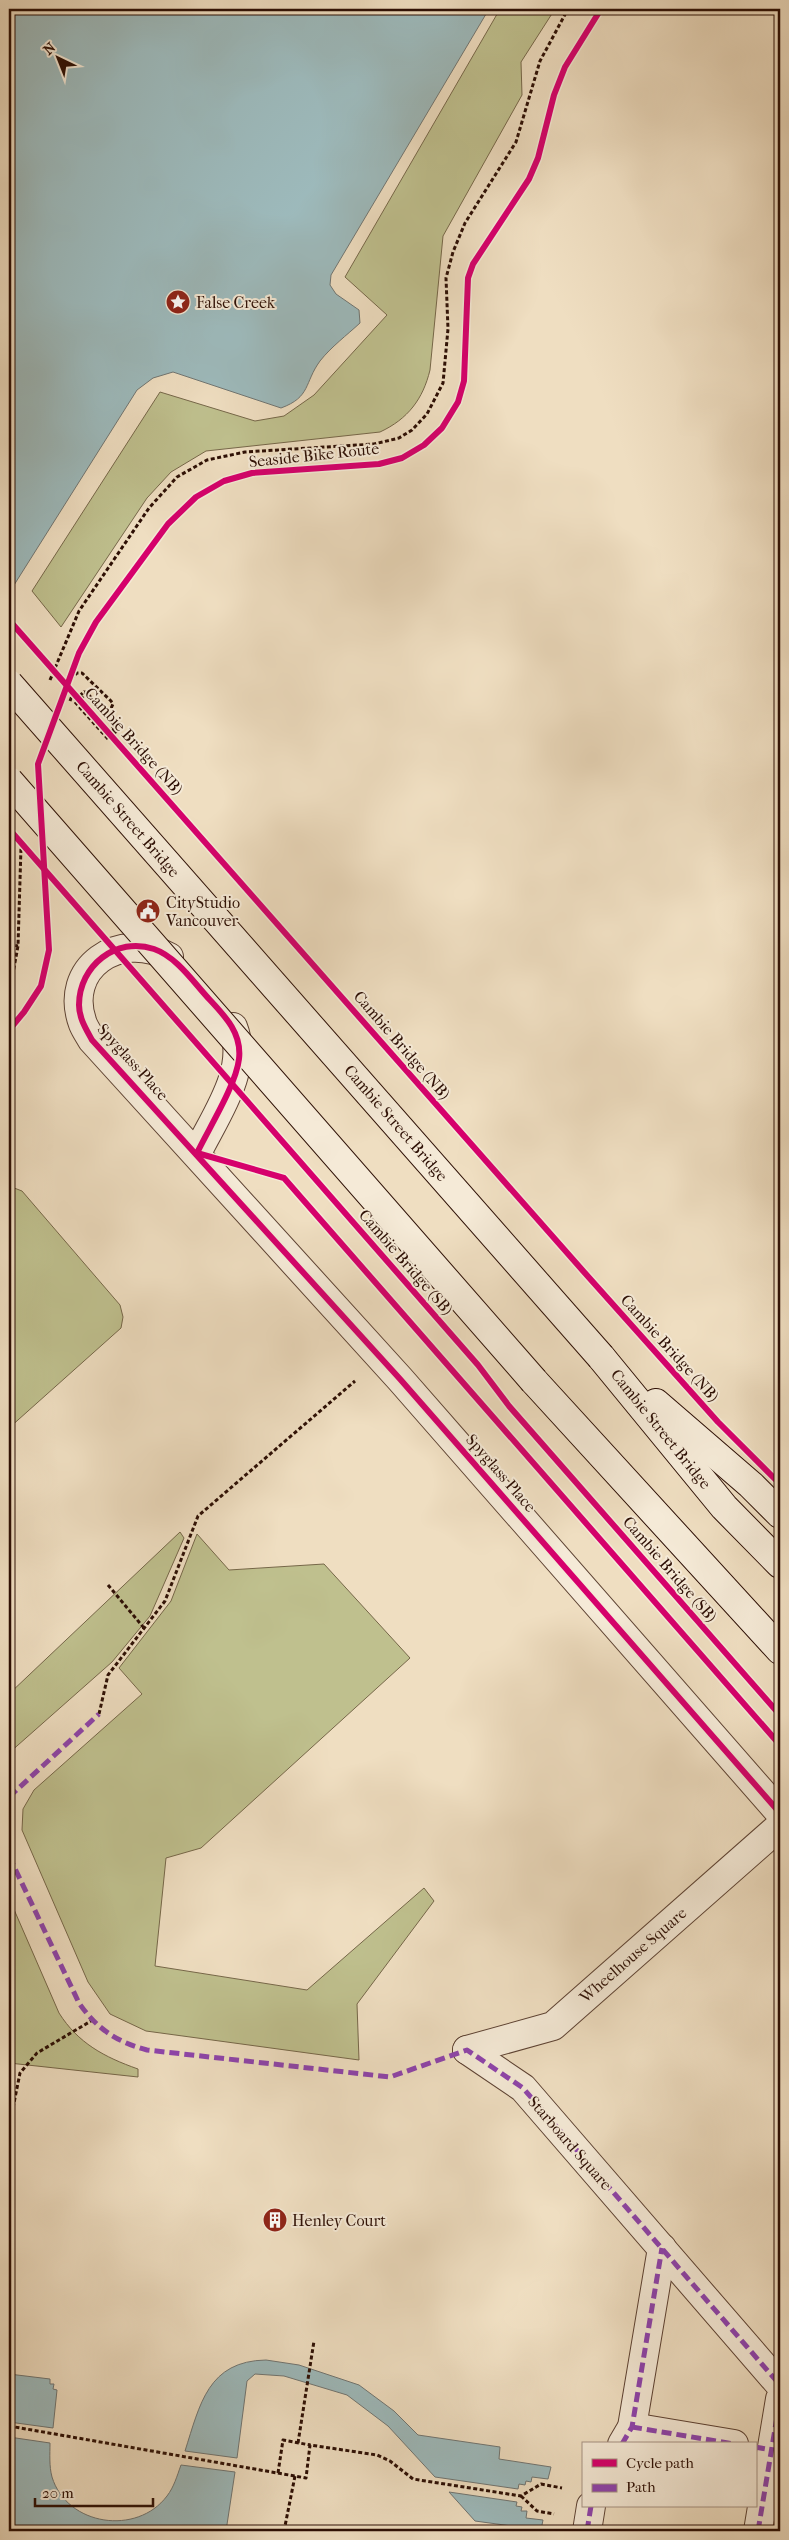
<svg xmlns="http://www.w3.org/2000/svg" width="789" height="2540" font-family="'IM FELL French Canon',serif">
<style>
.green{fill:#bfc08e;stroke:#766749}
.water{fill:#9dbabc;stroke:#707572}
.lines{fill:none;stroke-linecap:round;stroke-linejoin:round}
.street-casing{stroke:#5d4233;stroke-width:30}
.secondary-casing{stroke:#2c0e04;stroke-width:30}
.path{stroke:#2c0e04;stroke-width:3;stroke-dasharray:4 2.5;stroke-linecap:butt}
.street{stroke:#f5ead7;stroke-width:28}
.secondary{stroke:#f5ead7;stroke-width:28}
.secondary-bridge-casing{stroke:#2c0e04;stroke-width:30;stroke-linecap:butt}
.path-bridge{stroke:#2c0e04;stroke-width:3;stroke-dasharray:4 2.5;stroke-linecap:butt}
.secondary-bridge{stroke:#f5ead7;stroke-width:28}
.quiet{stroke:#8e44ad;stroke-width:5;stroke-dasharray:10 5;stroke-linecap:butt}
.cycleway-casing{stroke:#f5ead7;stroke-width:9}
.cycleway{stroke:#d6006c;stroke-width:6}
.labels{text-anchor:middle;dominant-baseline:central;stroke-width:4;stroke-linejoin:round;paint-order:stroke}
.poi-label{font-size:16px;fill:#2c0e04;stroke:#f5ead7;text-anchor:start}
.street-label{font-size:16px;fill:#2c0e04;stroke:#f5ead7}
</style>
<rect width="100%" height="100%" fill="#efdec1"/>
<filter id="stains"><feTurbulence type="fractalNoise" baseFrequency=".004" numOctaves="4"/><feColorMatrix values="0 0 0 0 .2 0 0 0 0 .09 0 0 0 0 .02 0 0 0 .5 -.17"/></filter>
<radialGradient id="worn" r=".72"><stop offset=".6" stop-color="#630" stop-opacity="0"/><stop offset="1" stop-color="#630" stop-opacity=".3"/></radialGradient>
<g class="green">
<path d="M500,9H555L521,62L522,95L443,236L430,370C423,399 408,419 380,432L206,451L171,472L147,498L61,627L32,591L160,392L255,421L284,416L314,395L387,315L345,277Z"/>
<polygon points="9,1186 22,1191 120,1305 123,1317 121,1328 9,1428"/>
<polygon points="180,1532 184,1538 150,1616 112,1662 9,1753 9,1694"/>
<polygon points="197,1534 229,1570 324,1564 410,1658 201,1848 166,1858 155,1966 307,1990 424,1888 434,1901 357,2004 359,2060 146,2031 110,2014 88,1982 22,1830 23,1809 34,1790 142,1694 119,1668 171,1601"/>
<path d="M9,1898L59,2013C78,2043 104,2057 138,2069V2077L9,2063Z"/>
</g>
<g class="water">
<path d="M9,9H489L331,275L330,285L336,294L359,310L360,323C347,335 331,347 320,361C304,383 311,397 281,408L173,372L153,378L137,390L9,593Z"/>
<path d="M266,2360L299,2365L359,2385L394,2411L418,2435L500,2447L499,2459L551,2467L548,2479L532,2477L531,2482L526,2481L525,2485L519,2484L518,2489L435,2477L388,2426L347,2395L284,2376L255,2374L247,2381L237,2458L185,2451C200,2404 208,2361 266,2360Z"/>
<polygon points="9,2374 50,2379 50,2384 54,2384 53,2389 57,2390 53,2428 9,2422"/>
<path d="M9,2437L50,2443C50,2454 49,2466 52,2477C67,2526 137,2536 167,2496C174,2487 177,2476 181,2465L235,2472L226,2531H9Z"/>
<polygon points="449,2492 517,2502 516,2506 522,2507 521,2511 527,2511 526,2518 543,2520 541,2530 475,2521"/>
</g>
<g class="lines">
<defs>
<g id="street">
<path d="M169,957C120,929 62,968 83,1024C85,1029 89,1035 92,1040L400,1379L780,1813"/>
<path d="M197,1153C215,1116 250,1069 233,1027"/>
<polyline points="467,2050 523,2088 780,2385"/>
<polyline points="467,2050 553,2026 780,1826"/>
<polyline points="632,2427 734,2444"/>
<polyline points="622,2444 632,2427 662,2248"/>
<polyline points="587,2531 591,2506"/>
<polyline points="758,2531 780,2399"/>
</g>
<g id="secondary">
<polyline points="601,1357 724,1507 780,1564"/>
<polyline points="534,1381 780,1650"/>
<polyline points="656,1403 751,1485 780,1514"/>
</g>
</defs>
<use href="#street" class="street-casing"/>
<use href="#secondary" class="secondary-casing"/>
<g class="path">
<polyline points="50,680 79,611 149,508 177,477 207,460 245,452 374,444 399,438 412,430 427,414 443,383 448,329 446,278 453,252 465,223 516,142 540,61 568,9"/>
<polyline points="70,701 73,693 108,731 115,726 86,693 78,702 108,735 118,726 85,691"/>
<polyline points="9,944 18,946"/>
<polyline points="9,995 18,946 21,847"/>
<polyline points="108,1585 144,1628"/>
<polyline points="99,1714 108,1675 165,1601 198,1516 355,1381"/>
<polyline points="13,2108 20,2073 37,2053 91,2021"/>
<polyline points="9,2426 306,2478 310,2445 377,2455 390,2461 413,2479 521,2496 541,2484 562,2488"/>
<polyline points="298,2443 314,2341"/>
<polyline points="278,2473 283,2440 310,2445"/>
<polyline points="521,2496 537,2511 554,2514"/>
<polyline points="284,2531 295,2476"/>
</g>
<use href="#street" class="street"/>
<use href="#secondary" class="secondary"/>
<defs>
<g id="secondary-bridge">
<polyline points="9,684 601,1357"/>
<polyline points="9,781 534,1381"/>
</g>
</defs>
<use href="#secondary-bridge" class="secondary-bridge-casing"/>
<polyline class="path-bridge" points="66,684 77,673 82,673 111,701 113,704 109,713 121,727 108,739 74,701 85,691"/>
<use href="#secondary-bridge" class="secondary-bridge"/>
<g class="quiet">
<polyline points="9,1797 99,1714"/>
<path d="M9,1856L79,2003C97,2029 117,2042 147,2050L390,2077L467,2050L523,2088L780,2385"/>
<polyline points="632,2427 734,2444"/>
<polyline points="622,2444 632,2427 662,2248"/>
<polyline points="755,2447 772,2450"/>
<polyline points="587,2531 591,2506"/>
<polyline points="758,2531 780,2399"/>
</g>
<defs>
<g id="cycleway">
<polyline points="9,620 584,1272 718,1422 780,1484"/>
<polyline points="9,829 478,1365 509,1406 780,1715"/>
<polyline points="9,1030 24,1012 41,986 49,950 38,764 79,653 96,622 168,524 196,497 224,481 252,473 379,464 402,458 424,445 442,428 458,402 464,381 468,278 473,264 529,179 538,158 554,95 565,67 601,9"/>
<path d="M197,1153C209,1128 236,1085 239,1059C242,1034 226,1017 210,1000C194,983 177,957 154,949C116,936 79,966 79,1005C79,1018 86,1029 92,1040L400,1379L780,1813"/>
<polyline points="197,1153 284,1178 780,1745"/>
</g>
</defs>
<use href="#cycleway" class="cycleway-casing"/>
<use href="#cycleway" class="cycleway"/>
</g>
<defs>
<symbol id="sight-disc" viewBox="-11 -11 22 22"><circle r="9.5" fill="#8f2418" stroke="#f5ead7"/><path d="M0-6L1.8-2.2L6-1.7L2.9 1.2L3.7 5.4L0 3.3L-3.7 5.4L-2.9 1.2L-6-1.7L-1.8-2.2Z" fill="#fff"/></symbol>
<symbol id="civic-disc" viewBox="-11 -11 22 22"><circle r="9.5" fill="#8f2418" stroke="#f5ead7"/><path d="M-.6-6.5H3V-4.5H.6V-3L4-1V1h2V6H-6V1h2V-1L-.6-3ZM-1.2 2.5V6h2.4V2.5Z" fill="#fff"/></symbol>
<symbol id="building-disc" viewBox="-11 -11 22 22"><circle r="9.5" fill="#8f2418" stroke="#f5ead7"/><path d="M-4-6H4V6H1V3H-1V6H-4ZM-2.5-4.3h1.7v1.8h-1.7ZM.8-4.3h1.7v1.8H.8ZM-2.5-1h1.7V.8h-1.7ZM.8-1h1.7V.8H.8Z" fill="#fff"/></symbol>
</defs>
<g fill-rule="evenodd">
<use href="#sight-disc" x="164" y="288" width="28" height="28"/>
<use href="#civic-disc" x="134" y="897" width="28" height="28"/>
<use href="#building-disc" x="261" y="2206" width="28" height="28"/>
</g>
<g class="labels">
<g class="poi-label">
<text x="196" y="302">False Creek</text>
<text x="166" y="902">CityStudio<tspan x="166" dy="18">Vancouver</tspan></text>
<text x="292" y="2220">Henley Court</text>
</g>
<g class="street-label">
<text transform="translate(314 455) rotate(-6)">Seaside Bike Route</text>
<text transform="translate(134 741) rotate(48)">Cambie Bridge (NB)</text>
<text transform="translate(128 819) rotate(49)">Cambie Street Bridge</text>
<text transform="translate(402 1045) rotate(49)">Cambie Bridge (NB)</text>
<text transform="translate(133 1062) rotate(48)">Spyglass Place</text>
<text transform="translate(396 1123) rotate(49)">Cambie Street Bridge</text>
<text transform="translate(406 1262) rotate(49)">Cambie Bridge (SB)</text>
<text transform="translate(670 1348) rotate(48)">Cambie Bridge (NB)</text>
<text transform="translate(661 1429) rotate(51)">Cambie Street Bridge</text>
<text transform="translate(501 1473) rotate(49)">Spyglass Place</text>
<text transform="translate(670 1569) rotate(49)">Cambie Bridge (SB)</text>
<text transform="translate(633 1955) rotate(-41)">Wheelhouse Square</text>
<text transform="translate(570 2143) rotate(49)">Starboard Square</text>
</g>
</g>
<rect width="789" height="2540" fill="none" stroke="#efdec1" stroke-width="30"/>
<rect x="10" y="10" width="769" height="2520" fill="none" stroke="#2c0e04" stroke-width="2.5"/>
<rect x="15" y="15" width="759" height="2510" fill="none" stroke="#2c0e04"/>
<rect x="582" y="2442" width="175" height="65" fill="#f5ead7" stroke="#a59283"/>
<rect x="592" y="2459" width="25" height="8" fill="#d6006c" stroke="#a59283"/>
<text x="626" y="2468" font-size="15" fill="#2c0e04">Cycle path</text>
<rect x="592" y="2484" width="25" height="8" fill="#8e44ad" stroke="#a59283"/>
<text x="626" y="2492" font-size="15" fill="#2c0e04">Path</text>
<g transform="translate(58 58) rotate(317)" stroke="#f5ead7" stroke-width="4" paint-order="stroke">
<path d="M0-4L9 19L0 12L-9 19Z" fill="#2c0e04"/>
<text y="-8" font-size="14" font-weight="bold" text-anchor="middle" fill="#2c0e04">N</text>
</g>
<path d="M35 2498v8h118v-8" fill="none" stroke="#2c0e04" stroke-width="2.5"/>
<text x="42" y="2498" font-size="15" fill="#2c0e04" stroke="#f5ead7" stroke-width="4" paint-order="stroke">20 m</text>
<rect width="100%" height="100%" filter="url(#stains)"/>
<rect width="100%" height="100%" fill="url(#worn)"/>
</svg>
